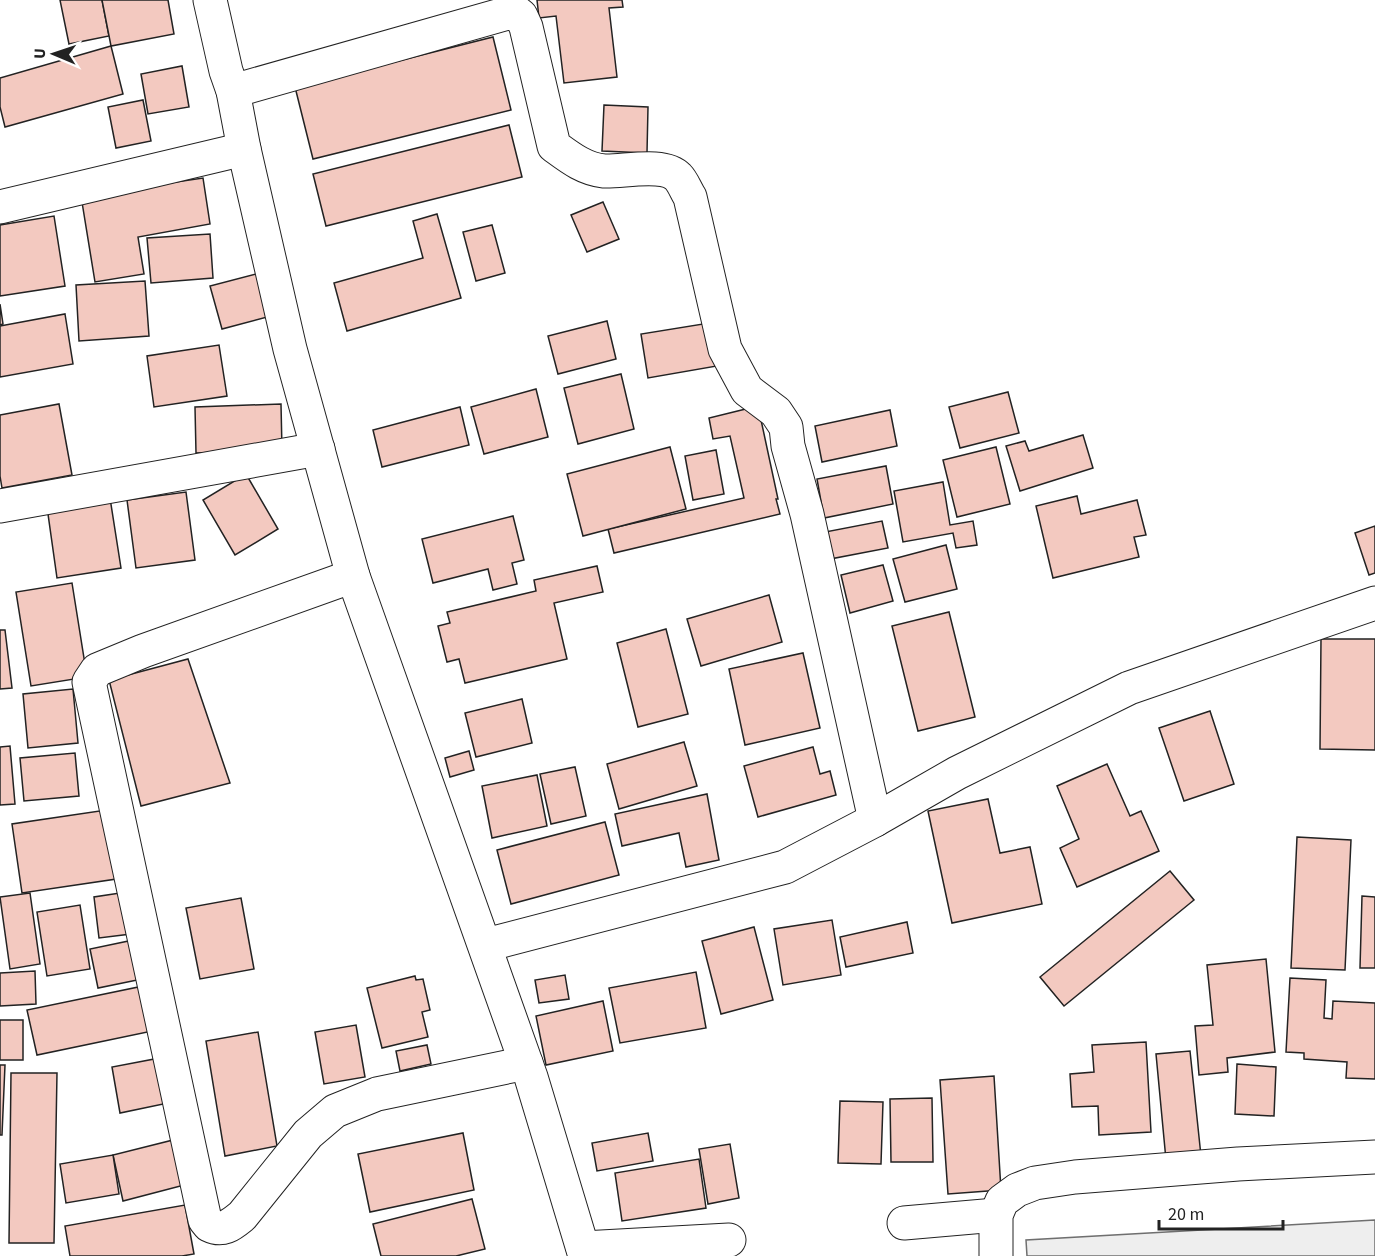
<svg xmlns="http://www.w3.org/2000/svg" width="1375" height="1256" font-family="'Source Sans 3',sans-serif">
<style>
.green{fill:#eee;stroke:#6f6f6f;stroke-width:1.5}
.building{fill:#f3c9c0;stroke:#222;stroke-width:1.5}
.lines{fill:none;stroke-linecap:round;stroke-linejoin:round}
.minor-casing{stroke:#222;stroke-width:35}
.trunk-casing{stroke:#222;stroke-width:35}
.minor{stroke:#fff;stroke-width:33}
.trunk{stroke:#fff;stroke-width:33}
</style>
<rect width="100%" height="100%" fill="#fff"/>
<polygon class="green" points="1375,1220 1375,1256 1027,1256 1026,1240"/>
<g class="building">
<polygon points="60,0 102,0 109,36 69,44"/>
<polygon points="102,0 168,0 174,34 111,46"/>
<polygon points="537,0 622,0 623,7 609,8 617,77 564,83 556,16 539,18"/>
<polygon points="493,37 511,110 313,159 295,87"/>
<polygon points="111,46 123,94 5,127 0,107 0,78"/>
<polygon points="182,66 189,107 148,114 141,74"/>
<polygon points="143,100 151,141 116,148 108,107"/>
<polygon points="604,105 648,107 647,153 602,151"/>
<polygon points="509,125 522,177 326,226 313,174"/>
<polygon points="203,178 210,224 138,237 144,274 95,282 81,196"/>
<polygon points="603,202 619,239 587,252 571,215"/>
<polygon points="437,214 461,298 347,331 334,283 423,258 413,221"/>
<polygon points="54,216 65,286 0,296 0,225"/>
<polygon points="492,225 505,273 476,281 463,232"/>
<polygon points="210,234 213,278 151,283 147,238"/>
<polygon points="260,273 271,316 222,329 210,286"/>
<polygon points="145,281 149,336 79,341 76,285"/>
<polygon points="0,304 3,324 0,325"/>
<polygon points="65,314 73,364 0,377 0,326"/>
<polygon points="607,321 616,359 558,374 548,336"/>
<polygon points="709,323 717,366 648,378 641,334"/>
<polygon points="219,345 227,396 154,407 147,356"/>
<polygon points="621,374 634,429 578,444 564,388"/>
<polygon points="536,389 548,437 484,454 471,407"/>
<polygon points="1008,392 1019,433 960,448 949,407"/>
<polygon points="59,404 72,475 2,488 0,476 0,415"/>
<polygon points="281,404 282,450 196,453 195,407"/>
<polygon points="758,406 778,499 776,499 780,514 614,553 608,529 744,498 730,436 713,439 709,418"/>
<polygon points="460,407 469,445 382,467 373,430"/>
<polygon points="890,410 897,446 822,462 815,426"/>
<polygon points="1083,435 1093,468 1020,491 1006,446 1025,441 1029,451"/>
<polygon points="670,447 686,509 583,536 567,474"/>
<polygon points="996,447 1010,504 957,517 943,460"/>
<polygon points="716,450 724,494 693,500 685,456"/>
<polygon points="886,466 893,504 824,518 817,479"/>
<polygon points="246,474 278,529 235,555 203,500"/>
<polygon points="943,482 950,525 973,521 977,545 956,548 953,533 903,542 894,491"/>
<polygon points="186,492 195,560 136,568 127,500"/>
<polygon points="1077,496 1081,514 1137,500 1146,535 1134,537 1139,557 1053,578 1036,506"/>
<polygon points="110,498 121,568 57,578 47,507"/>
<polygon points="513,516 524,560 512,563 517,584 493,590 488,569 433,583 422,539"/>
<polygon points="882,521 888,548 830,559 825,532"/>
<polygon points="1375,526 1375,573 1369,575 1355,533"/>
<polygon points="946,545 957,589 905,602 893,559"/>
<polygon points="883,565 893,601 850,613 841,575"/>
<polygon points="597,566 603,592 554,603 567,659 465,683 459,659 447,662 438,626 450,623 447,612 536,591 534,580"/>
<polygon points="72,583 87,677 31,686 16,592"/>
<polygon points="769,595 782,642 701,666 687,619"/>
<polygon points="949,612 975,717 918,731 892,626"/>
<polygon points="666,629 688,714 638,727 617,643"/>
<polygon points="0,630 5,630 12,688 0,689"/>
<polygon points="1321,639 1375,639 1375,750 1320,749"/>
<polygon points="803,653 820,728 745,745 729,669"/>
<polygon points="188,659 230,783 141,806 109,680"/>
<polygon points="73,689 78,743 28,748 23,694"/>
<polygon points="522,699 532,743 476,757 465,713"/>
<polygon points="1210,711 1234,784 1184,801 1159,728"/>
<polygon points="684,742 697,786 619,809 607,764"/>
<polygon points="10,746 15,804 0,805 0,747"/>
<polygon points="813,747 820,774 830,771 836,795 758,817 744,766"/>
<polygon points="469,751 474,770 450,777 445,758"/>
<polygon points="75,753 79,796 24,801 20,758"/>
<polygon points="1107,764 1130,816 1141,811 1159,851 1077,887 1060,848 1079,839 1057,786"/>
<polygon points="575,767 586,816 551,824 540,774"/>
<polygon points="537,775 547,826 492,838 482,786"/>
<polygon points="707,794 719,860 686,867 679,833 622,846 615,814"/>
<polygon points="988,799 1000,853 1030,847 1042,904 952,923 928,811"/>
<polygon points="113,809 123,878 22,893 12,824"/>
<polygon points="605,822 619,875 511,904 497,850"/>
<polygon points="1297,837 1351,840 1345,970 1291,968"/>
<polygon points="1170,871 1194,900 1064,1006 1040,977"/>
<polygon points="133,891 139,933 99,938 94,897"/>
<polygon points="30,893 40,964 10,969 0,897"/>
<polygon points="1362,896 1375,897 1375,968 1360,968"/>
<polygon points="241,898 254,969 200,979 186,908"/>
<polygon points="80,905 90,969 47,976 37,912"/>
<polygon points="832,920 841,975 783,985 774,929"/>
<polygon points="907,922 913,953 846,967 840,937"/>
<polygon points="754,927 773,1000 721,1014 702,941"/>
<polygon points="143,938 152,977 98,988 90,949"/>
<polygon points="1266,959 1275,1052 1227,1058 1228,1072 1199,1075 1195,1026 1213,1025 1207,965"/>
<polygon points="35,971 36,1004 0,1006 0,973"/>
<polygon points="696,972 706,1028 620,1043 609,988"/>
<polygon points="565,975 569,999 539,1003 535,980"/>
<polygon points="415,976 416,980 423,979 430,1010 422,1012 428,1037 382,1048 367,988"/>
<polygon points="1290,978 1326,980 1324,1018 1332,1019 1333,1001 1375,1003 1375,1079 1346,1078 1347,1062 1304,1059 1304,1053 1286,1052"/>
<polygon points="153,984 162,1029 37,1055 27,1010"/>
<polygon points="603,1001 613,1051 546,1065 536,1016"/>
<rect x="0" y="1020" width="23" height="40"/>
<polygon points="356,1025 365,1077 324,1084 315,1032"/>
<polygon points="258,1032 277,1146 225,1156 206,1041"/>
<polygon points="1146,1042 1151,1132 1099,1135 1098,1106 1072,1107 1070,1074 1094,1072 1092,1045"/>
<polygon points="427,1045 431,1064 400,1071 396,1051"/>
<polygon points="1190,1051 1201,1156 1166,1160 1156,1054"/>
<polygon points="165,1057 173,1102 120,1113 112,1067"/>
<polygon points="1237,1064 1276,1067 1274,1116 1235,1114"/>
<polygon points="0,1065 5,1065 2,1135 0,1135"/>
<polygon points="11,1073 57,1073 54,1243 9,1243"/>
<polygon points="994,1076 1001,1190 948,1194 940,1080"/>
<polygon points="932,1098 933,1162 891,1162 890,1099"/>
<polygon points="840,1101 883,1102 881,1164 838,1163"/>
<polygon points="463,1133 474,1190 370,1212 358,1154"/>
<polygon points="648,1133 653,1161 597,1171 592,1143"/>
<polygon points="181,1138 192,1183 123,1201 113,1155"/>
<polygon points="730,1144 739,1198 708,1204 699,1149"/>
<polygon points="113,1155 119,1194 66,1203 60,1164"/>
<polygon points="699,1159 706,1208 622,1221 615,1173"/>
<polygon points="472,1199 485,1249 456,1256 381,1256 373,1224"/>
<polygon points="185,1205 194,1254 182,1256 70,1256 65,1226"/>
</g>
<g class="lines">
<defs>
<g id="minor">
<path d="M233,91L515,11L521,16L526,27L554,146C569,157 584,169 604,171C623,172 664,162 678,177C683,182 686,191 690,197L725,349L747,390L776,412L786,427L788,446L807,514L875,820"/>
<polyline points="0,207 244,149"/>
<polyline points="0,506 318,449"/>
<path d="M353,576L143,651L97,670L89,682L205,1220L209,1225C223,1232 231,1225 242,1216L308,1134L335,1111L377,1094L526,1063"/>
<polyline points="486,945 785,867 875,820 957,773 1129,688 1375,603"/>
<polyline points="904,1223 996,1215"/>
<polyline points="583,1248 729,1240"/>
<polyline points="996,1256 996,1215 1002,1201 1017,1190 1035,1183 1075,1177 1238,1164 1375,1157"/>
</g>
<polyline id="trunk" points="210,0 226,71 233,91 244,149 290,349 353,576 531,1077 585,1256"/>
</defs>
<use href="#minor" class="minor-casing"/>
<use href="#trunk" class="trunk-casing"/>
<use href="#minor" class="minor"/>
<use href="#trunk" class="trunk"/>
</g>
<g transform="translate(54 54) rotate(272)" stroke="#ffffff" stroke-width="4.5" paint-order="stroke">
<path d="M0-4.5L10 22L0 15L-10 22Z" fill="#222222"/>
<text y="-9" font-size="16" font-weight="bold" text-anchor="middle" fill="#222222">U</text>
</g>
<path d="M1159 1220v9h124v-9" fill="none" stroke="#222222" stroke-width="3"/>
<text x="1168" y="1220" font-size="18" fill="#222222" stroke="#ffffff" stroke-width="4.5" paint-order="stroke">20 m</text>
</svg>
